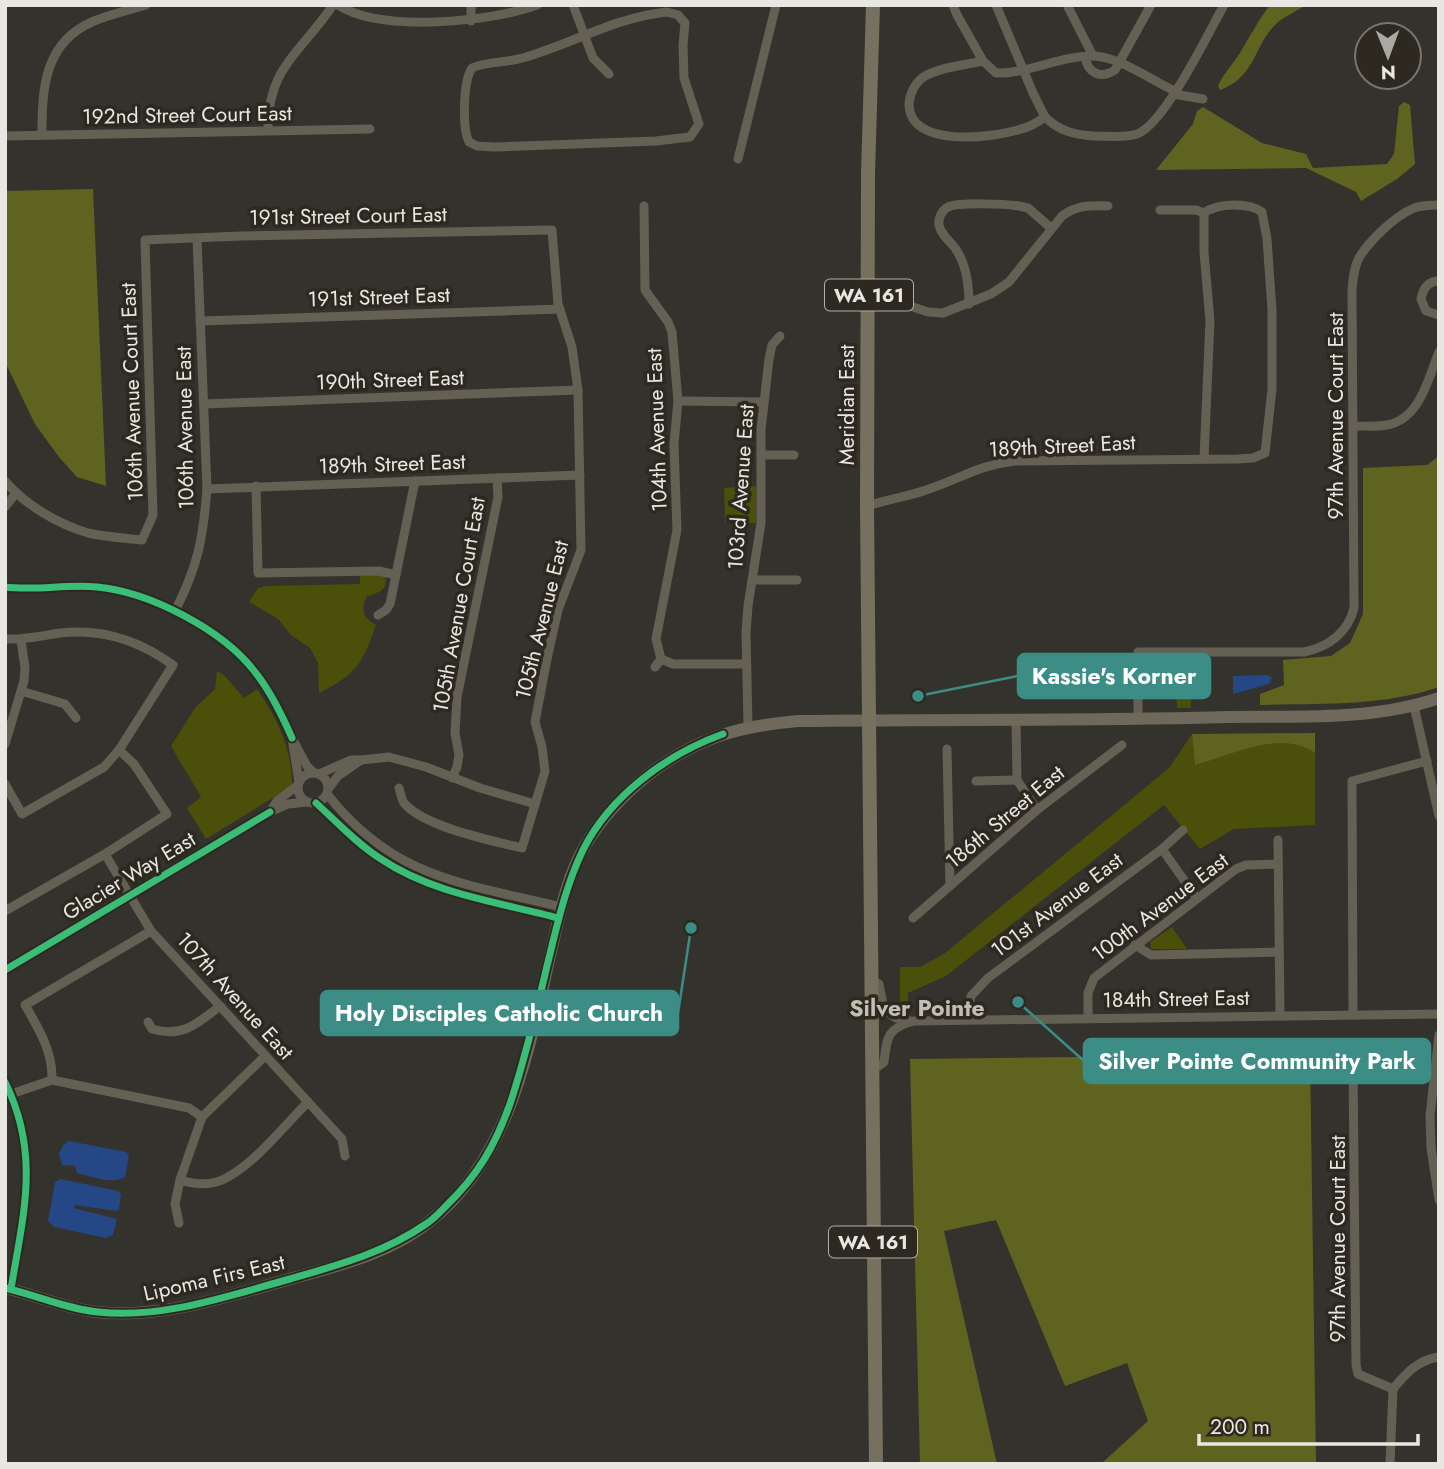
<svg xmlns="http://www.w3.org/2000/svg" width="1444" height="1469" font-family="Jost,sans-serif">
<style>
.green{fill:#4a4f0a}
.forest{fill:#5e6420}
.water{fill:#254786}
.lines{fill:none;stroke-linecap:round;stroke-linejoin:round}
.street{stroke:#646054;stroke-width:9}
.secondary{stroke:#6f695b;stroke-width:12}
.primary{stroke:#76705f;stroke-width:14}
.cycleway-casing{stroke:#2d2920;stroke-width:11}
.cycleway{stroke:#3abd76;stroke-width:7}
.labels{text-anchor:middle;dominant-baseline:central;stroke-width:7;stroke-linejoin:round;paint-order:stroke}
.shield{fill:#2d2920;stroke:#b1aea7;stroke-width:2}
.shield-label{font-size:19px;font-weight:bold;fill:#e9e7e1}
.street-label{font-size:21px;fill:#e9e7e1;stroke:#2d2920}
.neighbourhood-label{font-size:23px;font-weight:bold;fill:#c3beb3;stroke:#2d2920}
.leader{fill:none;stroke:#3b8d85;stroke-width:2.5}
.callout-dot{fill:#3b8d85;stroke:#2d2920;stroke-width:2.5}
.callout{fill:#3b8d85;stroke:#3b8d85;stroke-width:2.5}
.callout-label{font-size:23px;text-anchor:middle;font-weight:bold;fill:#fff}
</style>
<rect width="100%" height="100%" fill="#34322d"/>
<g class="green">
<polygon points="756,486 756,523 725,522 724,488"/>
<path d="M382,575L385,576C389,590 378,593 367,596C360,609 363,618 376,625C362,664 357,674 319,693L318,663L310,648L291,635L278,619L249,602L258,588L267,586L360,584V576Z"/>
<polygon points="1190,661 1191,708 1177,708 1175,662"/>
<path d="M217,671L224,675L244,698L257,689C277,717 293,752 292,786L206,839L187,808L201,797L171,746L195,708L215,689Z"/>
<path d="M1192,734L1195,765C1231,756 1281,729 1315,753V825L1234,829L1200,849L1164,805L946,976L908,993V1001L900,1002V967H920L944,954L1169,768Z"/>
<polygon points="1172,927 1187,949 1151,949 1150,942"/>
</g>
<g class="forest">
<path d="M1270,5H1306C1297,11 1285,16 1277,23C1253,45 1257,76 1220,90L1218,86C1223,74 1233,64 1240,53C1250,36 1258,21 1270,5Z"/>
<polygon points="1404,102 1410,105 1415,164 1397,179 1361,201 1356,192 1306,168 1156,170 1193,124 1197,111 1203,107 1262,143 1306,154 1313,168 1387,164 1394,154 1399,106"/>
<polygon points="93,189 106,486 77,477 59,457 35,424 5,362 5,191"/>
<path d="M1439,456V687C1381,707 1320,703 1260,705V694L1284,685L1283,660L1331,656L1350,643L1363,614V468L1427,465Z"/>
<path d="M1315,733V753C1281,729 1231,756 1195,765L1192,734Z"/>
<polygon points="1310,1054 1316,1464 1101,1464 1148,1421 1127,1363 1065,1386 996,1220 944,1231 997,1464 920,1464 910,1059"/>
</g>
<g class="water">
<polygon points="1268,675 1272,678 1269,684 1233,694 1233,676"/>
<path d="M69,1141L126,1152L129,1156L125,1177C111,1185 92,1176 77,1173L75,1166L62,1165L59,1154L63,1145Z"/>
<polygon points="61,1179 118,1191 121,1195 119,1209 116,1211 75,1205 74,1208 117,1219 113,1235 106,1238 54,1227 48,1221 55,1182"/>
</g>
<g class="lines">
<g class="street">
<path d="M338,5C381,33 490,22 537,5"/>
<polyline points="573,5 593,58 609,74"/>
<polyline points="953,5 957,15 983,61"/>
<polyline points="996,5 1033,93 1045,117"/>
<polyline points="1068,7 1093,56"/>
<path d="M667,12L678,15L685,23L683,45L684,78L699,124L690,137L656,141L494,147L477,146L469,142C462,128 463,81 472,68C488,61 508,63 526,57C573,43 617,17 667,12Z"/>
<polyline points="471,21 471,5"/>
<path d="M1085,57C1088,74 1101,79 1115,70L1151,5"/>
<path d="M1203,99L1179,95L1175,91C1150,80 1123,58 1094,56C1061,55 1029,74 996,73L983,61C965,65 941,67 925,76C916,81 910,93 909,103C908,149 993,138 1021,129C1030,127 1038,122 1045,117C1059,131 1075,135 1094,136C1108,136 1124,138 1137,134C1164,125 1209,32 1224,5"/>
<path d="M268,130C267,67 302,52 333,5"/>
<path d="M42,135C42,88 44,42 94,21C111,14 129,10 146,5"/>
<polyline points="5,136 370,129"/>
<polyline points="738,159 776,5"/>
<polyline points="644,206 645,290 668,322 672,332 678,401 674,444 677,530 656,639 661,659"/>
<path d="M1439,281C1428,281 1423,289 1421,299L1426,311L1439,315"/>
<path d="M969,304C969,286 967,267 957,251C952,242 941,236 939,225C938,218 942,210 948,207C960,202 1006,204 1019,206L1028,208L1051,228"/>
<path d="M869,305H907L928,312L943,313L991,294L1009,282L1062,216C1077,205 1090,205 1108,206"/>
<polyline points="200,321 560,309"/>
<polyline points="678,401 764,402"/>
<polyline points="204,404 578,390"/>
<path d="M1354,426C1365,426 1377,427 1387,425C1420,419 1428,379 1439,352"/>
<polyline points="761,455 794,455"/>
<polyline points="1204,458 1210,321 1204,252 1204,213"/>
<path d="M5,481C25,505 58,524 88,533C105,537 125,538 142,540L153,515L145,240L241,236L552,230L558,304L572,347L578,390L581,550L558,610L547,659L535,722L542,747L545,771L522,848C493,841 424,827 404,803C402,800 400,792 399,788"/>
<polyline points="256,486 258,573 379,571 396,575"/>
<polyline points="207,489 580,475"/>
<path d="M867,506C888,499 907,497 926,490C960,479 978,465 1015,461L1238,459L1253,458L1265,453L1272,389V310L1267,239L1262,212C1248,202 1218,203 1204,213L1196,210H1160"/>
<polyline points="5,507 16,493"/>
<polyline points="753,580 797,580"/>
<path d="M5,587C36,591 66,584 97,587C150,592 223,630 255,672C271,692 282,715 292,738"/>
<path d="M175,611C198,566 203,539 207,489L197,239"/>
<polyline points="378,615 386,610 390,604 415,481"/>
<path d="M5,639C24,640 41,636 60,633C102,628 140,641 173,665L119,750L134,764L167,814L105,854L5,911"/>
<polyline points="655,667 661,659 673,664 746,664"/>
<polyline points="21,691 65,704 76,718"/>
<polyline points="1414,706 1439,816"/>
<path d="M1138,720V652H1304C1328,647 1348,633 1354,608L1352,290C1353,279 1354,267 1359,258C1369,241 1394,217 1412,209C1420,205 1430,205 1439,205"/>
<polyline points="1016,721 1017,780 1037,810"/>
<polyline points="748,726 746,632 748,606 761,523 761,430 769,359 772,345 780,336"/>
<polyline points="5,744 24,681 25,668 21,640"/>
<polyline points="947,749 950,886"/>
<polyline points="361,760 389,757 426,767 480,788 535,804"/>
<circle cx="313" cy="788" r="15"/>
<polyline points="319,774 351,760 361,760 338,776 328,789"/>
<polyline points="452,778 457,767 459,755 455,733 457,697 498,497 497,478"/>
<polyline points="976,781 1017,780"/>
<polyline points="299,782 292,738 307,766 314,773"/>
<polyline points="5,784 22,814 104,767 119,750"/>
<polyline points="298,785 277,801 270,812 288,804 307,802"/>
<path d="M327,794C394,879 463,883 561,907"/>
<path d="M316,803C337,822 356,843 381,859C433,894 499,902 558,918"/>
<polyline points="1278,840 1280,1015"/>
<polyline points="1162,849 1196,897"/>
<polyline points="105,854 151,931 342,1139 345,1156"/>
<polyline points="913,918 1037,810 1122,745"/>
<polyline points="1135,945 1151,955 1279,952"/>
<polyline points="5,970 270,812"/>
<polyline points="872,981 879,984 884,1010 896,1018 908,1020"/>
<polyline points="1353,1014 1352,781 1427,761"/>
<polyline points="1088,1018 1088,993 1094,978 1236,869 1246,865 1278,864"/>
<polyline points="966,1019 971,996 988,978 1162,849 1183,830"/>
<path d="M148,1022L152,1029C182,1038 197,1024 220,1006"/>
<polyline points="1439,1035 1430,1116 1431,1148 1439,1200"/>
<path d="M873,1070L884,1062C887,1037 887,1028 914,1021L1439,1014"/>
<path d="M52,1080C53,1052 39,1029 25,1005L151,931"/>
<path d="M5,1082C41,1155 23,1215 11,1289"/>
<polyline points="11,1094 52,1080 189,1108 202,1117"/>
<path d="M180,1180C196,1185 213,1186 228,1177C257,1161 284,1126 308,1102"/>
<polyline points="179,1223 175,1204 180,1180 202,1117 265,1056"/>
<polyline points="1393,1389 1358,1374 1356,1365 1353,1065 1411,1064 1434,1070"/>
<path d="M1393,1389C1406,1373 1418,1360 1439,1357"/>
<polyline points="1390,1464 1393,1389"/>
</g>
<path class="secondary" d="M5,1288C36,1295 66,1309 97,1312C163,1319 228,1296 290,1279C337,1266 389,1254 429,1222C513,1156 529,1045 552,947C560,913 567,876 585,846C601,818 623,795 648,775C696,738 739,726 798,721C941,719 1085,721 1228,717C1298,716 1372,721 1439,698"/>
<polyline class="primary" points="873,5 868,174 867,506 876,1464"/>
<defs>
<g id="cycleway">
<path d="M5,587C36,591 66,584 97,587C150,592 223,630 255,672C271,692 282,715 292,738"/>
<path d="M316,803C337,822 356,843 381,859C433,894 499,902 558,918"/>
<polyline points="5,970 270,812"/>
<path d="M5,1082C41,1155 23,1215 11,1289"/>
<path d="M5,1288C36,1295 66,1309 98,1312C163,1319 227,1296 290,1279C338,1265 384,1253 426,1224C434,1219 440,1212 446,1206C478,1175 495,1146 510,1104C525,1059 536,1013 547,966C557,926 565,887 583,850C610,796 667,754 723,734"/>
</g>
</defs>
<use href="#cycleway" class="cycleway-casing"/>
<use href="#cycleway" class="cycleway"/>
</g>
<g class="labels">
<g class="shield">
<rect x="825" y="279.5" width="88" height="31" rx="5"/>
<rect x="829" y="1226.5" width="88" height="31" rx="5"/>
</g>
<g class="shield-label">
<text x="869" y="295">WA 161</text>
<text x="873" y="1242">WA 161</text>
</g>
<g class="street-label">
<text transform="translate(187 115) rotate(-1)">192nd Street Court East</text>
<text transform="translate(348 216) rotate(-1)">191st Street Court East</text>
<text transform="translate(379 297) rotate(-2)">191st Street East</text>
<text transform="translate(390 380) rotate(-2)">190th Street East</text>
<text transform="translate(132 392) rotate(-92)">106th Avenue Court East</text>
<text transform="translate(847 405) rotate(-90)">Meridian East</text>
<text transform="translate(1336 416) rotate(-90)">97th Avenue Court East</text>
<text transform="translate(185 428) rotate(-91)">106th Avenue East</text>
<text transform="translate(657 430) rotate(-92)">104th Avenue East</text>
<text transform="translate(1062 446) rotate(-3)">189th Street East</text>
<text transform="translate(392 464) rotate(-2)">189th Street East</text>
<text transform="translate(741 487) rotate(-86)">103rd Avenue East</text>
<text transform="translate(459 605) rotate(-80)">105th Avenue Court East</text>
<text transform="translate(542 620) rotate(-76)">105th Avenue East</text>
<text transform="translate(1005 817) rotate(-40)">186th Street East</text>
<text transform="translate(129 876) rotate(-31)">Glacier Way East</text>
<text transform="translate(1057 905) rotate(-37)">101st Avenue East</text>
<text transform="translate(1160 907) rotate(-37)">100th Avenue East</text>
<text transform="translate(235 996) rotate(48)">107th Avenue East</text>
<text transform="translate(1176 999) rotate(-1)">184th Street East</text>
<text transform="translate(1338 1239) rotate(-90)">97th Avenue Court East</text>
<text transform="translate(214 1278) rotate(-13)">Lipoma Firs East</text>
</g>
<g class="neighbourhood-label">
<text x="917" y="1008">Silver Pointe</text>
</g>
</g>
<path class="leader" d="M918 696L1018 676M691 928L678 1013M1018 1002L1084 1061"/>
<g class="callout-dot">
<circle cx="918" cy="696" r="7"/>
<circle cx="691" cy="928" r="7"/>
<circle cx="1018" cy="1002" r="7"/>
</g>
<g class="callout">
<rect x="1018" y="654" width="192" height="44" rx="7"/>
<rect x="321" y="991" width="357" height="44" rx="7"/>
<rect x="1084" y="1039" width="346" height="44" rx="7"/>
</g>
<g class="callout-label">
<text x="1114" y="684">Kassie's Korner</text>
<text x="499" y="1021">Holy Disciples Catholic Church</text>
<text x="1257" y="1069">Silver Pointe Community Park</text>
</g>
<rect width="1444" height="1469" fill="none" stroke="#e9e7e1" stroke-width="14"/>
<g transform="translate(1388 56) rotate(179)"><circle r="33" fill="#2d2920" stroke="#78756d" stroke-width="2"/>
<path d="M0-5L12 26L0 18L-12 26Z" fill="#aaa8a2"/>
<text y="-10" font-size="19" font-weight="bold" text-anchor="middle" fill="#e9e7e1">N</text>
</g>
<path d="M1199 1434v10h219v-10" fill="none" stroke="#e9e7e1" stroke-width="3.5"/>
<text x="1210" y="1434" font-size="21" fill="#e9e7e1" stroke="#2d2920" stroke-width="5" paint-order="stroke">200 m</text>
</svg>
